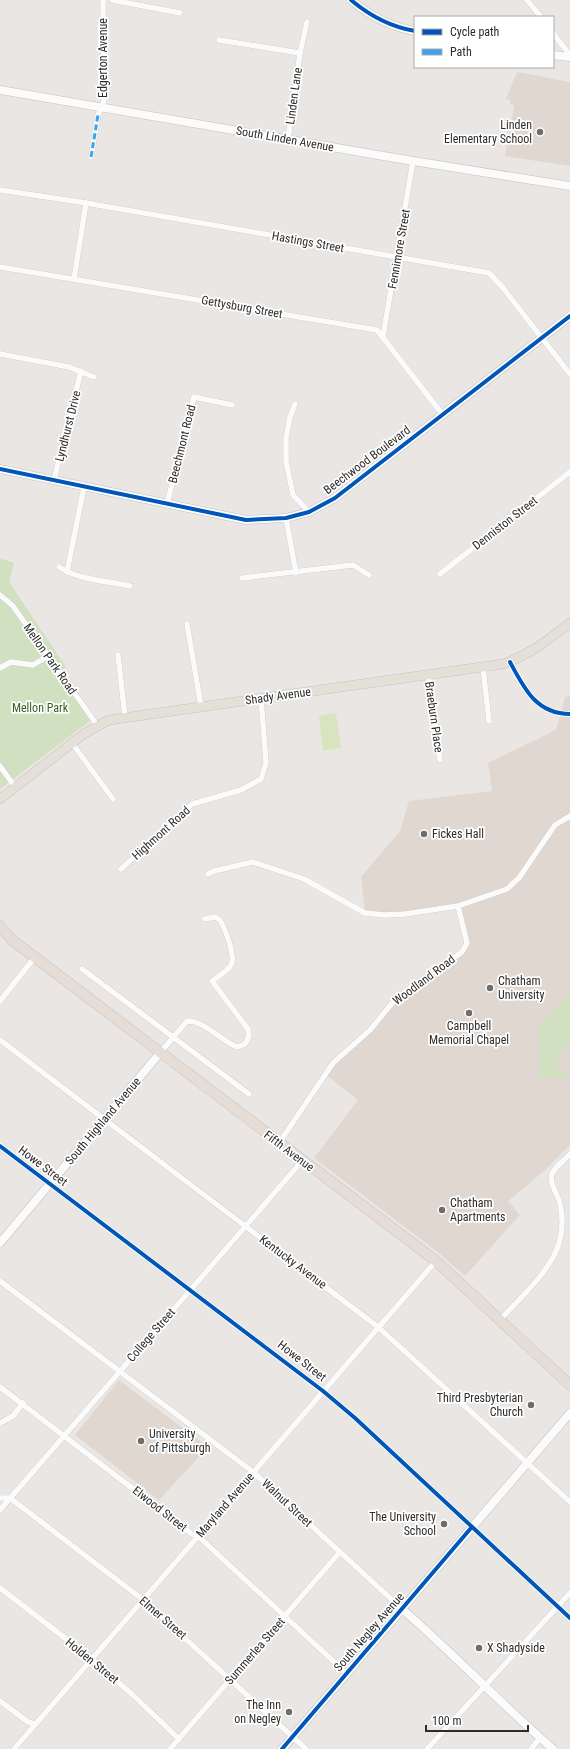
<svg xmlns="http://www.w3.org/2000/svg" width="570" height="1749" font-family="'Roboto Condensed',sans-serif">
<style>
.education{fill:#e0d8d0}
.green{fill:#d0e0c0}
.pitch{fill:#d8e4be}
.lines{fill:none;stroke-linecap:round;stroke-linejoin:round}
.street-casing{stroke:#c2c1c1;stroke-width:6}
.secondary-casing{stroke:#c2c1c1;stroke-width:9}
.primary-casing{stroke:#c5c4c2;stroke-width:10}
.highway-casing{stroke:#c5c4c2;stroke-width:11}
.street{stroke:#fcfbfb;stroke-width:5.5}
.secondary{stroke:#fcfbfb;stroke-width:8}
.primary{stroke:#e5e0d7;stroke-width:9}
.highway{stroke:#e7ddd7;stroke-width:10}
.quiet{stroke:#3ea3eb;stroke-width:3;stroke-dasharray:6 3;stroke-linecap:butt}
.cycleway-casing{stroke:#fff;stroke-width:6}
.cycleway{stroke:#0057b8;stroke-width:4}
.poi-dot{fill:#6e6d6c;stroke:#fff;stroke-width:1.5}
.labels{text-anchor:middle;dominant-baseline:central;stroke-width:3.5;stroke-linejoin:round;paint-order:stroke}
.street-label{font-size:12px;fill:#2c2c2c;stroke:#fff}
.poi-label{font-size:12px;fill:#2c2c2c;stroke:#fff;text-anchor:start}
.park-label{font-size:12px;fill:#356223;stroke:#fff}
</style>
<rect width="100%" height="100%" fill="#e9e6e3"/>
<g class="education">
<polygon points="517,72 570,82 570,166 505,156 514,108 513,105 510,104 510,100 506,99"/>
<polygon points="570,696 570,1145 544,1171 508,1201 520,1215 465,1276 439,1253 314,1158 358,1100 325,1074 393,1002 462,952 467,943 458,906 405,914 365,913 361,877 400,831 409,801 492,791 488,763 556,730 565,697"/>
<polygon points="119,1380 208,1447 159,1500 75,1435"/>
</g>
<g class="green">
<polygon points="0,558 14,563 9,582 66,667 62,670 95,717 0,789"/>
<polygon points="570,993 570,1043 554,1062 569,1076 540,1079 539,1022 546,1019"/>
</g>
<polygon class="pitch" points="336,713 341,748 323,751 319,716"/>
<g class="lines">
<defs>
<g id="street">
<polyline points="112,0 180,13"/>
<polyline points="527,0 541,17"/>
<polyline points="553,33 570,55"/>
<polyline points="219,40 300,53"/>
<polyline points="288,139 300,53 307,22"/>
<polyline points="91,157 98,115 104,101 103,0"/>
<polyline points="0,190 80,202 489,273 504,289 570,374"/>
<polyline points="0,267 377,330 443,415"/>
<polyline points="74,279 86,203"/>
<polyline points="383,336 413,161"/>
<polyline points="0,354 69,367 94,377"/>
<polyline points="295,404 290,417 286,438 286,461 293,495 309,512"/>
<polyline points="54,480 81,371"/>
<polyline points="167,504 194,397 232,405"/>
<polyline points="286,518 296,573"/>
<path d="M59,567C79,580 107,581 130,586"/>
<polyline points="67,572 84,487"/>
<polyline points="440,574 570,472"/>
<polyline points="242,578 353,565 369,575"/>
<polyline points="0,595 13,606 97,725"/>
<polyline points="187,624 201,706"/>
<polyline points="118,655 125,717"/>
<polyline points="0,668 11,662 33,665 48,656"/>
<polyline points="483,668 489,721"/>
<polyline points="428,675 440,760"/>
<polyline points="72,743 113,799"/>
<polyline points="0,766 15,787"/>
<polyline points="121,869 192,804 241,790 261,779 266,763 261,698"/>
<polyline points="208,874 214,871 253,862 304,879 365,913 384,915 405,914 458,906"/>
<polyline points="82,969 249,1094"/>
<polyline points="0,1001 35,957"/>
<polyline points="0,1040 378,1327 570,1502"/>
<path d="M160,1053L187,1021C203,1020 222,1041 237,1047L245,1044L249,1036L248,1029L212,981C218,976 228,971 231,965C236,956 225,929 220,920L215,917L205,919"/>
<polyline points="279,1143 333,1063 370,1030 393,1002 414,985 462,952 467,943 458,906 507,889 519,878 555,825 570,816"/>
<polyline points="0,1146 323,1391 355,1418 570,1618"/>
<polyline points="0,1281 253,1472 402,1609"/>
<path d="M500,1320C519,1299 551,1271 559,1243C563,1230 563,1217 560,1204C558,1194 547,1181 553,1172C557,1165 565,1160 570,1154"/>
<polyline points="0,1387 192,1534 198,1536 346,1673"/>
<polyline points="0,1423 13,1416 23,1403"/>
<polyline points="0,1498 10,1498 142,1599 306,1749"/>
<polyline points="0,1510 302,1161"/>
<polyline points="0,1588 92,1659 135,1697 179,1739"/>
<polyline points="0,1701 28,1722 35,1724"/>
<polyline points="14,1749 436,1261"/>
<polyline points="170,1749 339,1553"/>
<polyline points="427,1749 570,1593"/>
<polyline points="531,1749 540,1738"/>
</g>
<g id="secondary">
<path d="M351,0C370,16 391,27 415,31"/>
<polyline points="553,55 570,57"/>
<polyline points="0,90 407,160 570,186"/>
<polyline points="0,469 246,520 286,518 309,512 335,498 570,316"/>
<polyline points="0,1243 160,1053"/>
<path d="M402,1609C454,1654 501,1704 553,1749"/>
<polyline points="282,1749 570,1413"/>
</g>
<path id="primary" d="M0,799L85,733L109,720L503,664C531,654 547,641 570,623"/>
<polyline id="highway" points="0,926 12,940 436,1261 570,1385"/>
</defs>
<use href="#street" class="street-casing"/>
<use href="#secondary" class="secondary-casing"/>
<use href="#primary" class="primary-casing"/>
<use href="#highway" class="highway-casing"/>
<use href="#street" class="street"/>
<use href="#secondary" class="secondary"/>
<use href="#primary" class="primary"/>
<use href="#highway" class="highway"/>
<polyline class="quiet" points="91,157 98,115"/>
<defs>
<g id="cycleway">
<path d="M351,0C370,16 391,27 415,31"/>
<polyline points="0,469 246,520 286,518 309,512 335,498 570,316"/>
<path d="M510,662C524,688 536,714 570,714"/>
<polyline points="0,1146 323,1391 355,1418 570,1618"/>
<polyline points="282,1749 471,1528"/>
</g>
</defs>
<use href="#cycleway" class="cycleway-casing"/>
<use href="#cycleway" class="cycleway"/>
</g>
<g class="poi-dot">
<circle cx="540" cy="132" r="4"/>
<circle cx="424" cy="834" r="4"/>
<circle cx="490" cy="988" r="4"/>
<circle cx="469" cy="1013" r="4"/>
<circle cx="442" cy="1210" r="4"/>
<circle cx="531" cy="1405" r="4"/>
<circle cx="141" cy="1441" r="4"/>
<circle cx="444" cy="1524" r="4"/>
<circle cx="479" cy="1648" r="4"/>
<circle cx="289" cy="1712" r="4"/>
</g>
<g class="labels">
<g class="street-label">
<text transform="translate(103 58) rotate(-90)">Edgerton Avenue</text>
<text transform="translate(294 96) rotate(-82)">Linden Lane</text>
<text transform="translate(285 139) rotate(10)">South Linden Avenue</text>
<text transform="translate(308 242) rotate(10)">Hastings Street</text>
<text transform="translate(399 249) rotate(-80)">Fennimore Street</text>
<text transform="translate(242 307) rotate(10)">Gettysburg Street</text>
<text transform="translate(68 426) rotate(-76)">Lyndhurst Drive</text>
<text transform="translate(182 444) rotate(-76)">Beechmont Road</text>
<text transform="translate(367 460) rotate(-37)">Beechwood Boulevard</text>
<text transform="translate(505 523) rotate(-38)">Denniston Street</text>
<text transform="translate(50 659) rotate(55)">Mellon Park Road</text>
<text transform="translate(278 696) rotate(-8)">Shady Avenue</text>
<text transform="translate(434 717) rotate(82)">Braeburn Place</text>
<text transform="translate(161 833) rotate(-42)">Highmont Road</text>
<text transform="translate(424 980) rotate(-37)">Woodland Road</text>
<text transform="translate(103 1121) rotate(-50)">South Highland Avenue</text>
<text transform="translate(289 1151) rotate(37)">Fifth Avenue</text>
<text transform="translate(43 1166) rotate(37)">Howe Street</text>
<text transform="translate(293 1262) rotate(37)">Kentucky Avenue</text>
<text transform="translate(151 1335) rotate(-49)">College Street</text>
<text transform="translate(302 1361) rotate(38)">Howe Street</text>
<text transform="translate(287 1503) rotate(43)">Walnut Street</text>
<text transform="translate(225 1505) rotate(-49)">Maryland Avenue</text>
<text transform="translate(160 1509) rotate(38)">Elwood Street</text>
<text transform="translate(163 1618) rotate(41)">Elmer Street</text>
<text transform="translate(369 1632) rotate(-49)">South Negley Avenue</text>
<text transform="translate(255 1651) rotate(-49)">Summerlea Street</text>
<text transform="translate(92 1661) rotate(39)">Holden Street</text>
</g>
<g class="poi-label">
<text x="532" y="125" text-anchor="end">Linden<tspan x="532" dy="14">Elementary School</tspan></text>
<text x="432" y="834">Fickes Hall</text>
<text x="498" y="981">Chatham<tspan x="498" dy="14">University</tspan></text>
<text x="469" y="1026" text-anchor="middle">Campbell<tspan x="469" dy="14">Memorial Chapel</tspan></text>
<text x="450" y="1203">Chatham<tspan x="450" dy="14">Apartments</tspan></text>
<text x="523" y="1398" text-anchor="end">Third Presbyterian<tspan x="523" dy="14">Church</tspan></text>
<text x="149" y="1434">University<tspan x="149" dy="14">of Pittsburgh</tspan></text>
<text x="436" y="1517" text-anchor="end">The University<tspan x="436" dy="14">School</tspan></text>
<text x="487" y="1648">X Shadyside</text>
<text x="281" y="1705" text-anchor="end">The Inn<tspan x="281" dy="14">on Negley</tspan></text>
</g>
<g class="park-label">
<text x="40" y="708">Mellon Park</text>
</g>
</g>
<rect x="414" y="16" width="140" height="52" fill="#ffffff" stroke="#ababab"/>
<rect x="422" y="29" width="20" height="6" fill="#0057b8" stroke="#ababab"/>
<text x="450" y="36" font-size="12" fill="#2c2c2c">Cycle path</text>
<rect x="422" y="49" width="20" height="6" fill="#3ea3eb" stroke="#ababab"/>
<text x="450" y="56" font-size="12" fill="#2c2c2c">Path</text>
<path d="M426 1725v6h102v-6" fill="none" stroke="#2c2c2c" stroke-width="2"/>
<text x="432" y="1725" font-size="12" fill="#2c2c2c" stroke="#ffffff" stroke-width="3" paint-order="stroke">100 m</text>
</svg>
